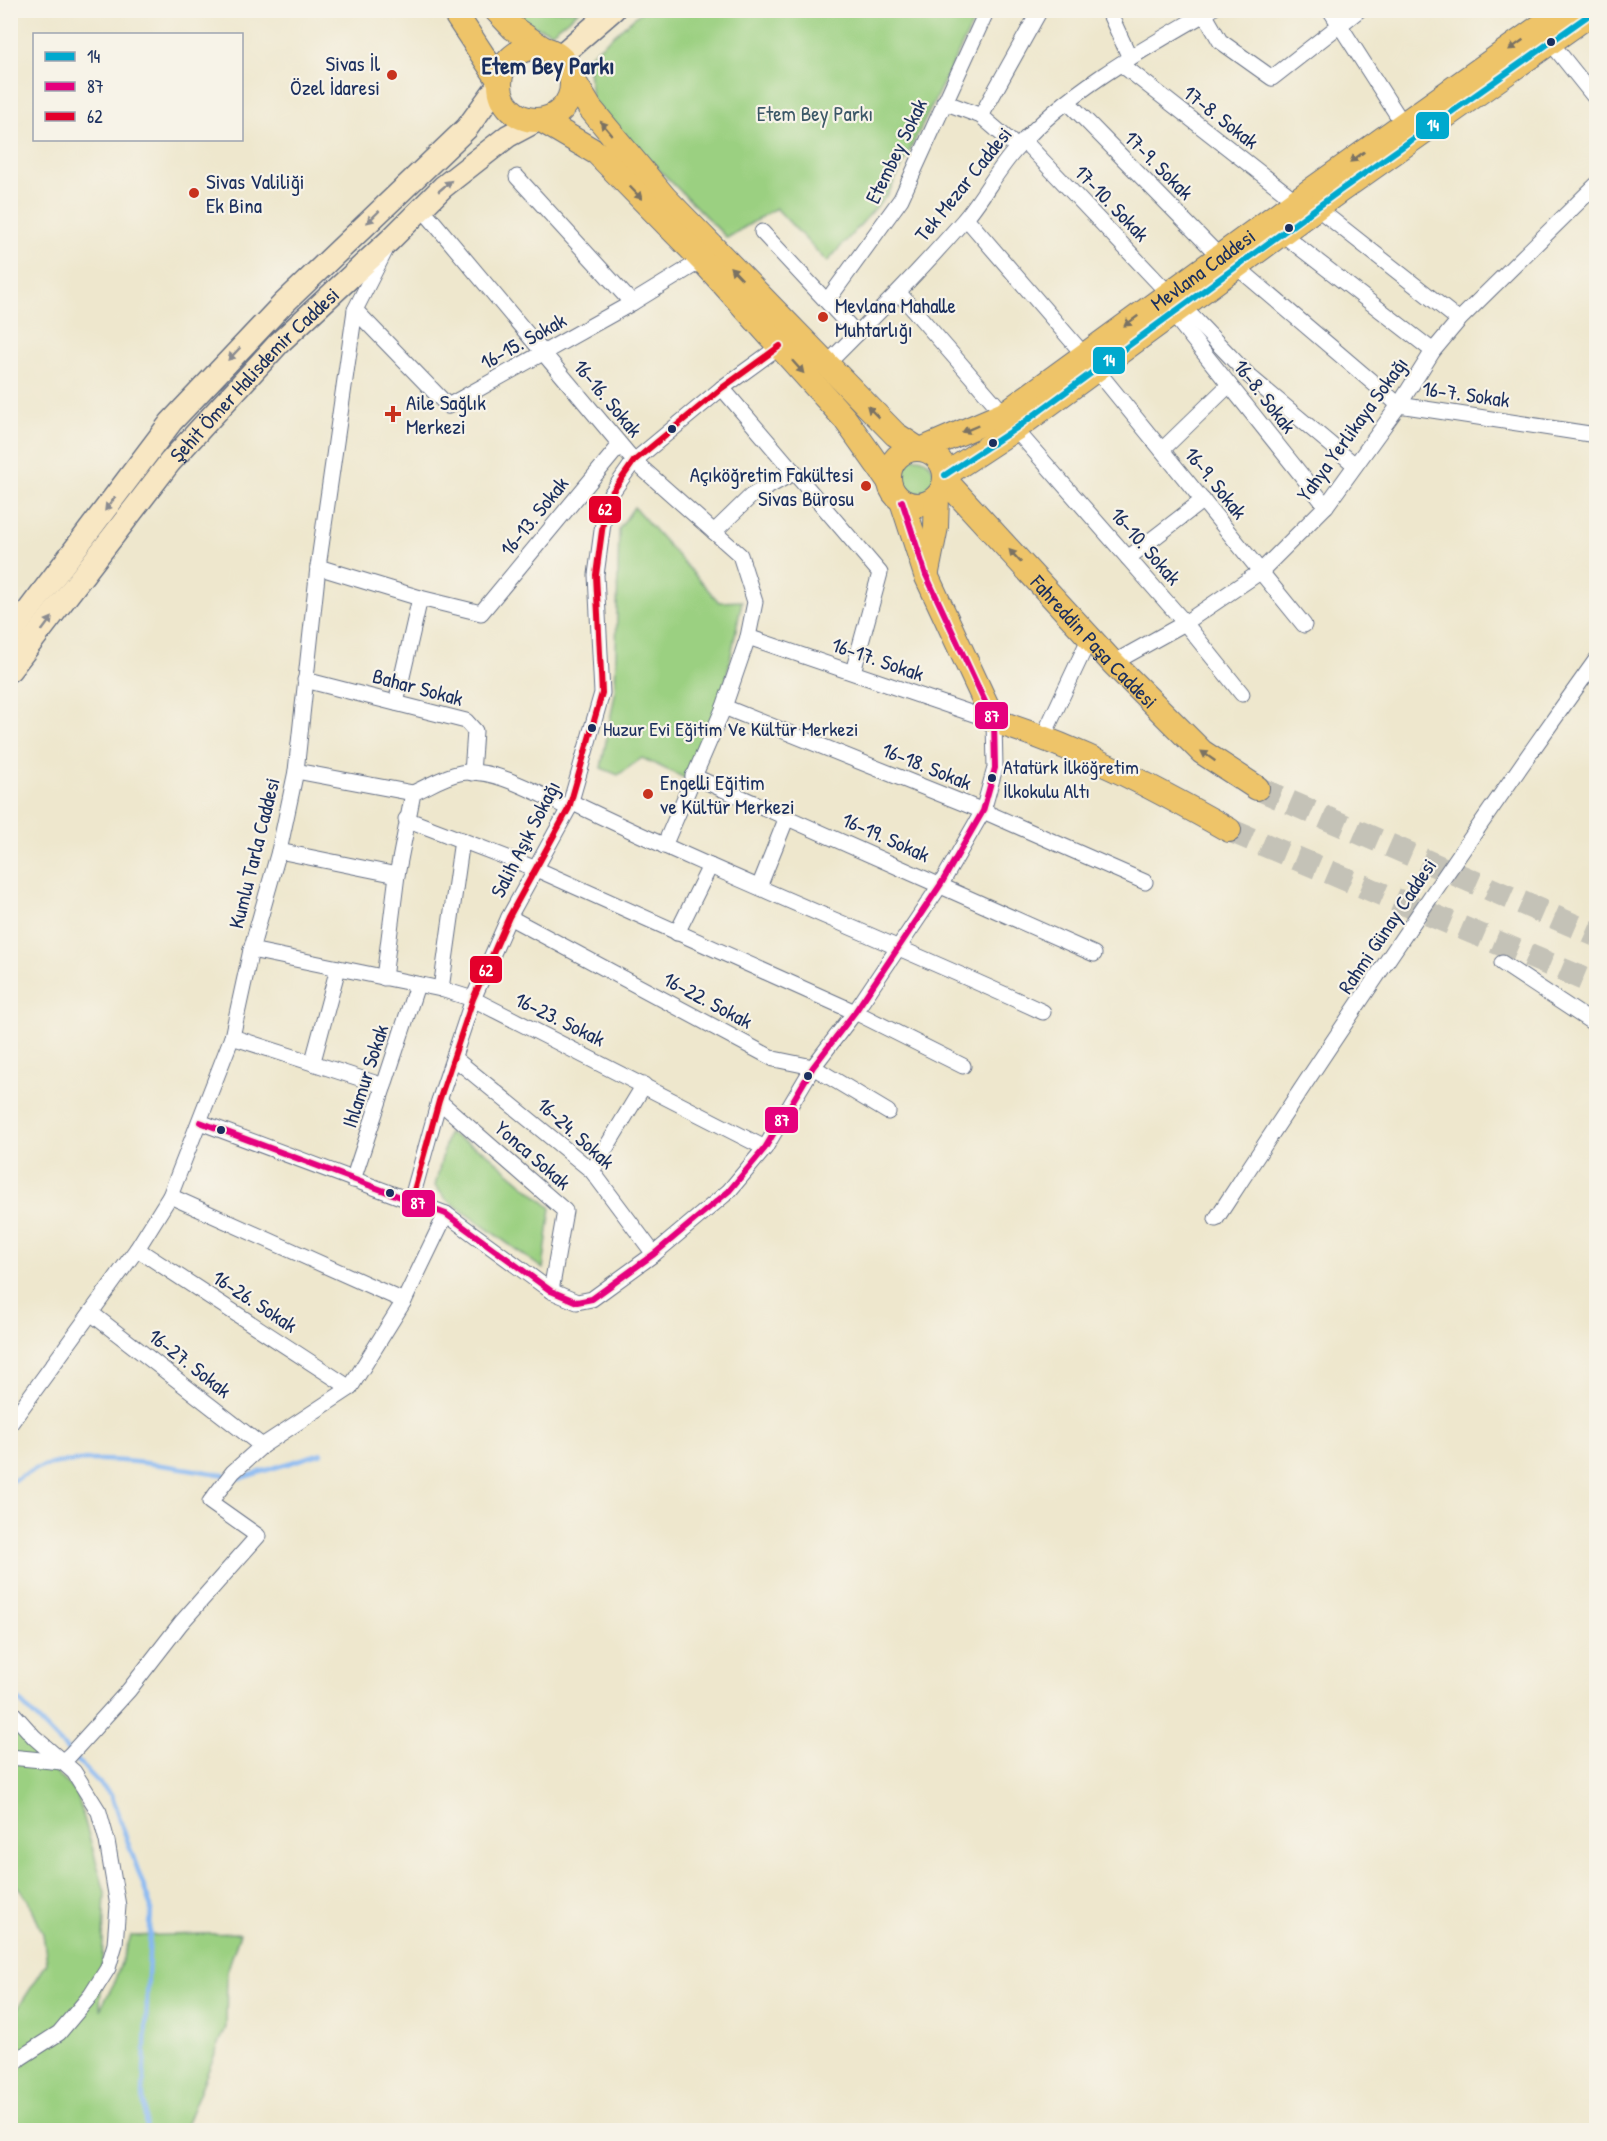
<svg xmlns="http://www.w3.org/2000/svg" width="1607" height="2141" font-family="'Patrick Hand',sans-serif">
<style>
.green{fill:#9bd081;stroke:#5b8070;stroke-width:1.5}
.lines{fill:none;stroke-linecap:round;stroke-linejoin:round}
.stream{stroke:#86b8f3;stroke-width:4.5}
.primary-tunnel{stroke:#c4c2b7;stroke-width:24;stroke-dasharray:24 12;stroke-linecap:butt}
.street-casing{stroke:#656f85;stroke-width:17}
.secondary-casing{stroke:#656f85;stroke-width:25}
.primary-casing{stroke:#656f85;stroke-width:26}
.street{stroke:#fff;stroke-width:15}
.secondary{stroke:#f8e7c3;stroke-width:22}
.primary{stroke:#eec469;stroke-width:24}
.bus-1-casing{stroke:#f7f3e8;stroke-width:10}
.bus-2-casing{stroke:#f7f3e8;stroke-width:10}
.bus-3-casing{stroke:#f7f3e8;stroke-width:10}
.bus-1{stroke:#00a9ce;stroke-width:6}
.bus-2{stroke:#e5007d;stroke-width:6}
.bus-3{stroke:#e4002b;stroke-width:6}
.oneway{fill:#7a7263}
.oneway2{fill:#8a8b90}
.bus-dot{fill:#1b2f5e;stroke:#f7f3e8;stroke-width:2}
.poi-dot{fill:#c8321e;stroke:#f7f3e8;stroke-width:2}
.labels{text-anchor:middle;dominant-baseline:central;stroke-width:4.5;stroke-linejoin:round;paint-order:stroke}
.bus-label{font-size:20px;fill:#1b2f5e;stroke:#f7f3e8;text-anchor:start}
.poi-label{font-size:21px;fill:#1b2f5e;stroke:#f7f3e8;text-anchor:start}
.park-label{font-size:21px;fill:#3b5767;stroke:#f7f3e8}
.street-label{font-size:21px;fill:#1b2f5e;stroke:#f7f3e8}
.quarter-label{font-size:24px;font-weight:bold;fill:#1b2f5e;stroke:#f7f3e8}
.line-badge{stroke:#f7f3e8;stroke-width:2}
.badge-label{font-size:16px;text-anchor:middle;font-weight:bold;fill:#fff}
</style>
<rect width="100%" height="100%" fill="#f7f3e8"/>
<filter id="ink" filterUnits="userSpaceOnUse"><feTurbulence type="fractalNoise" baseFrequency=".0167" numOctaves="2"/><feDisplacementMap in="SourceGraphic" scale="12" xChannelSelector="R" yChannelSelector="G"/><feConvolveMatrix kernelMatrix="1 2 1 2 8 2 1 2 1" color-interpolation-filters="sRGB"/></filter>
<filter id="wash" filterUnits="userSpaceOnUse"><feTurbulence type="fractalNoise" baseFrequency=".008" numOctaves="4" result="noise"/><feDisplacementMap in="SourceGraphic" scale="24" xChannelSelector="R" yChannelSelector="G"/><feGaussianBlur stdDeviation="1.35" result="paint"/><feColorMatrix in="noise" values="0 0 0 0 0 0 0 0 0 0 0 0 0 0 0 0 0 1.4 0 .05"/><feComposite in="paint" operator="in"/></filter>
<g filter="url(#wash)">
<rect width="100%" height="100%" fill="#eee7cd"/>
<g class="green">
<polygon points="510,11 579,11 552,32 521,22"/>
<polygon points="642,11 979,11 888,194 827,262 776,208 727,238 592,102 588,57"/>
<circle cx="916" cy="476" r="18"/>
<polygon points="634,507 719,602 742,601 724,690 687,779 642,758 618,775 601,768 615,694 619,529"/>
<polygon points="448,1133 485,1152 551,1208 543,1269 446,1199 435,1186"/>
<polygon points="10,1724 77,1794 105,1892 100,2010 113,1985 131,1936 240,1933 227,1972 226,2027 184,2130 11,2130 11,2019 47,1963 43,1934 28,1900 11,1878"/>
</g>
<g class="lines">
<g class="stream">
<polyline points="233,1477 241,1478 322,1453"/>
<path d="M10,1482C21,1477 33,1469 44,1466C98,1452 170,1466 225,1475"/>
<polyline points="10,1691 111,1795 151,1907 143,2094 146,2130"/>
</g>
</g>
</g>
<g filter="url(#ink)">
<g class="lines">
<g class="primary-tunnel">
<polyline points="1257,788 1596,935"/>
<polyline points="1229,830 1596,984"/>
</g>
<defs>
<g id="street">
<polyline points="1108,10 1130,58"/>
<polyline points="1202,10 1220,41 1272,78 1359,10"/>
<polyline points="1330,10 1403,124"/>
<polyline points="1552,44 1596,99"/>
<polyline points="1121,64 1296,201"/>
<polyline points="944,102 981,116 1017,147"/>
<polyline points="1068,102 1220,257"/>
<polyline points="981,116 1040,10"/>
<polyline points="1024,141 1169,294"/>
<polyline points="517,177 632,303"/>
<polyline points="421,207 634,461 740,555 755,602 748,637 724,707 664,846"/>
<polyline points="1317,208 1459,320"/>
<polyline points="966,218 1084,355"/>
<polyline points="762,232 857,334"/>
<polyline points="1281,233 1433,351"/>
<polyline points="1236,266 1399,405 1596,435"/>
<polyline points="899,293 1004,414"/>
<polyline points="827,301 901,199 987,10"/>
<polyline points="1182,306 1249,376 1355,465"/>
<polyline points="355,310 448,406 632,303 702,260"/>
<polyline points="1172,313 1326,506"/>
<path d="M826,365C873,318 920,271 964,220C984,197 997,169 1018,147C1067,91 1147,47 1211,10"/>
<polyline points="1095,368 1304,625"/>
<polyline points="722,388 880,573 853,672"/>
<polyline points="1015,429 1185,623 1242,694"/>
<polyline points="1162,450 1229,385"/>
<polyline points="714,532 751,496 795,472"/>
<polyline points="1128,558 1203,500"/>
<polyline points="318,567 420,598 481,613 620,445"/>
<polyline points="1113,663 1185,623 1260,572 1326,506 1399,405 1433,351 1459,320 1596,185"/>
<polyline points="305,680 466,721 475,731 472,773"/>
<polyline points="396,703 420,598"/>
<polyline points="724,707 983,811 1145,882"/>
<polyline points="1043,737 1090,637"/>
<polyline points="296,771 413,793"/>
<polyline points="693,776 1094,954"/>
<path d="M571,802C726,877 887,940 1043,1012"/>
<polyline points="406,819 534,868 855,1012 963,1066"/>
<polyline points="279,851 397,875"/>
<polyline points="759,887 787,817"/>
<polyline points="509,917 774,1059 813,1067 888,1112"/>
<polyline points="677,933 710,866"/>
<polyline points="251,950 441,989 473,999 765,1148"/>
<polyline points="1502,963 1596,1025"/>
<path d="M384,978L397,875L413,793C427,787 444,776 460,773C492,766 540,795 569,808"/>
<polyline points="441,989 462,840"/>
<polyline points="232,1037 384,1086"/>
<polyline points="454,1058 592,1171 654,1254"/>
<polyline points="313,1061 338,968"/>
<polyline points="439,1101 565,1211 551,1291"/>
<polyline points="200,1122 446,1214 551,1291 577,1302 592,1299 654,1254 729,1191 765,1148 813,1067 855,1012 941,884 983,811 995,768 994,721 748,637"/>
<polyline points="592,1171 644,1085"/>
<polyline points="353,1180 417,985"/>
<polyline points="170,1196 404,1301"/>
<polyline points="411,1201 439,1101 473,999 509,917 569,808 602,693 596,575 606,501 634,461 722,388 780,346"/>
<path d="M1216,1219C1339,1030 1465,843 1596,660"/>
<polyline points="137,1249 350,1388"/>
<polyline points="91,1313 262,1446"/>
<polyline points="10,1424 137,1249 170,1196 232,1037 251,950 279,851 296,771 318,567 355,310 385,251"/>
<polyline points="10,1710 34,1737 74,1772 99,1812 107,1841 118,1906 115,1944 108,1968 91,1995 59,2033 20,2058 10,2069"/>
<polyline points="10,1757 62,1762 70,1755 129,1690 181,1623 258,1536 210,1502 233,1472 262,1446 350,1388 404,1301 446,1214"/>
</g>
<g id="secondary">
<polyline points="560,56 613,10"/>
<polyline points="10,635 171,422 282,305 467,128 499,84"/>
<path id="s1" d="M10,670L170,462L279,343L390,240L443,187L508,136L538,120"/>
</g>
<g id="primary">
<polyline points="453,10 499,80"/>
<polyline points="496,10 513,28 541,47"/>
<circle cx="536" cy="84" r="36"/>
<polyline points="572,78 590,108 665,198 895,434 918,449"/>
<polyline points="541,120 597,153 702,260 845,419 889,481"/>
<circle cx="917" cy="477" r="28"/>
<path id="s2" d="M923,449L1004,414L1296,201L1563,10"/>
<polyline points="945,475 1015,429 1338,192 1596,10"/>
<path id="s3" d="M945,480L1113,663L1202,752L1257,788"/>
<path d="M902,501L926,575L994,721C1080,748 1151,786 1229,830"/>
<polyline points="927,572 936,527 937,497"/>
</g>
</defs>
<use href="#street" class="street-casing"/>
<use href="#secondary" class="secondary-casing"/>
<use href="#primary" class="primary-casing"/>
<use href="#street" class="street"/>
<use href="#secondary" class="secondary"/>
<use href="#primary" class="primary"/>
<defs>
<polyline id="bus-1" points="945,475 1015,429 1338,192 1596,10"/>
<polyline id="bus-2" points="200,1122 446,1214 551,1291 577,1302 592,1299 654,1254 729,1191 765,1148 813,1067 855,1012 941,884 983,811 995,768 994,721 926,575 902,501"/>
<polyline id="bus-3" points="411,1201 439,1101 473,999 509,917 569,808 602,693 596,575 606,501 634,461 722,388 780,346"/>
</defs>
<use href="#bus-1" class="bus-1-casing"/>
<use href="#bus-2" class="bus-2-casing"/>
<use href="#bus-3" class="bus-3-casing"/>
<use href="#bus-1" class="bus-1"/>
<use href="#bus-2" class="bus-2"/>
<use href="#bus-3" class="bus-3"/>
</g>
<defs><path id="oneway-solid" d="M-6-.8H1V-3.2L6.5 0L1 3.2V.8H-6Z" transform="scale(1.5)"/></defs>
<g class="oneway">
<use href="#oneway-solid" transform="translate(1516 45) rotate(145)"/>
<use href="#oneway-solid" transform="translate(606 128) rotate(-130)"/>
<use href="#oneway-solid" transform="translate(1357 157) rotate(144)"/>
<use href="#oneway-solid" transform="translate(636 193) rotate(46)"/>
<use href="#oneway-solid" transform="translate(736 273) rotate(-134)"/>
<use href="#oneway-solid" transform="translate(1131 321) rotate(144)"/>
<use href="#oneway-solid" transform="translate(798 367) rotate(48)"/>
<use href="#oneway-solid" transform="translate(873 412) rotate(-135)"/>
<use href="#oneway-solid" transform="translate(970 429) rotate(157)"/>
<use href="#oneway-solid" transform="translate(1015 556) rotate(-133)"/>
<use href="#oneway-solid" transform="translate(1208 756) rotate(-145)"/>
</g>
<g class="oneway2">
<use href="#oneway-solid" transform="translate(445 186) rotate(-40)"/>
<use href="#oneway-solid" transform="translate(373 217) rotate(136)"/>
<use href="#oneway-solid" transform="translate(234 354) rotate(134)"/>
<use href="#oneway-solid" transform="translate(110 504) rotate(127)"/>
<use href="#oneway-solid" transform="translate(47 624) rotate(-53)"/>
</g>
</g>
<g class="bus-dot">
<circle cx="1551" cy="42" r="5"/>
<circle cx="1289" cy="228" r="5"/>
<circle cx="672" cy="429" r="5"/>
<circle cx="993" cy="443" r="5"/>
<circle cx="592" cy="728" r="5"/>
<circle cx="992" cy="778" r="5"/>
<circle cx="808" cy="1076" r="5"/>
<circle cx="221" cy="1130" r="5"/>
<circle cx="390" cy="1193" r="5"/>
</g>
<g class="poi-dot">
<circle cx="392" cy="75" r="6"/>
<circle cx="194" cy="193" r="6"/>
<circle cx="823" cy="317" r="6"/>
<path d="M390 405h6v6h6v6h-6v6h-6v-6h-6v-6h6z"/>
<circle cx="866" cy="486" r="6"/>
<circle cx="648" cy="794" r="6"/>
</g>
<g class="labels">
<g class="bus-label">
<text x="603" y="728">Huzur Evi Eğitim Ve Kültür Merkezi</text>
<text x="1003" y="766">Atatürk İlköğretim<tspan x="1003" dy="24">İlkokulu Altı</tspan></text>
</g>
<g class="poi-label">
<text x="380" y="63" text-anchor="end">Sivas İl<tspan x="380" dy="24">Özel İdaresi</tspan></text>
<text x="206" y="181">Sivas Valiliği<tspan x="206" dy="24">Ek Bina</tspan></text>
<text x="835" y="305">Mevlana Mahalle<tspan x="835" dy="24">Muhtarlığı</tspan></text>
<text x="406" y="402">Aile Sağlık<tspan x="406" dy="24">Merkezi</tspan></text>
<text x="854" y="474" text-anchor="end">Açıköğretim Fakültesi<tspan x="854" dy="24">Sivas Bürosu</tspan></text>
<text x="660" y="782">Engelli Eğitim<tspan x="660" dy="24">ve Kültür Merkezi</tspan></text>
</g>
<g class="park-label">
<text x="815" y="113">Etem Bey Parkı</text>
</g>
<g class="street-label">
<text transform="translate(1221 117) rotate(38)">17-8. Sokak</text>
<text transform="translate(896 151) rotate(-64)">Etembey Sokak</text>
<text transform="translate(1159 165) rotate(45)">17-9. Sokak</text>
<text transform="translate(963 184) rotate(-51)">Tek Mezar Caddesi</text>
<text transform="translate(1112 203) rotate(46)">17-10. Sokak</text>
<text stroke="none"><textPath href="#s2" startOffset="334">Mevlana Caddesi</textPath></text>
<text transform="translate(523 341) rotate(-29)">16-15. Sokak</text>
<text stroke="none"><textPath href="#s1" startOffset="384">Şehit Ömer Halisdemir Caddesi</textPath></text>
<text transform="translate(1466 394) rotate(8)">16-7. Sokak</text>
<text transform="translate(1265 396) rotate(52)">16-8. Sokak</text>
<text transform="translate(608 398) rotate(50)">16-16. Sokak</text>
<text transform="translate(1352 429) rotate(-54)">Yahya Yerlikaya Sokağı</text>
<text transform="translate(1216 483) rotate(51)">16-9. Sokak</text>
<text transform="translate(534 516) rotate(-51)">16-13. Sokak</text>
<text transform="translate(1146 546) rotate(49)">16-10. Sokak</text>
<text stroke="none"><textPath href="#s3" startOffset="220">Fahreddin Paşa Caddesi</textPath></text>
<text transform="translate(878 659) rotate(19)">16-17. Sokak</text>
<text transform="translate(418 687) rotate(15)">Bahar Sokak</text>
<text transform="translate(927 766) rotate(22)">16-18. Sokak</text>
<text transform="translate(886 837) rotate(24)">16-19. Sokak</text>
<text transform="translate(525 839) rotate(-63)">Salih Aşık Sokağı</text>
<text transform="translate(254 853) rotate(-76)">Kumlu Tarla Caddesi</text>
<text transform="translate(1387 926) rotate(-56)">Rahmi Günay Caddesi</text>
<text transform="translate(708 1000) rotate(28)">16-22. Sokak</text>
<text transform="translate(560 1019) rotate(26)">16-23. Sokak</text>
<text transform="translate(365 1076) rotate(-72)">Ihlamur Sokak</text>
<text transform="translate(576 1133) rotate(42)">16-24. Sokak</text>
<text transform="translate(533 1155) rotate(41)">Yonca Sokak</text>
<text transform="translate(255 1301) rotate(33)">16-26. Sokak</text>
<text transform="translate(190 1363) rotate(38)">16-27. Sokak</text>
</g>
<g class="quarter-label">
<text x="548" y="65">Etem Bey Parkı</text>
</g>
</g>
<g class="line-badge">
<rect x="1415" y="111" width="35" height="29" rx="6" fill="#00a9ce"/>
<rect x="1092" y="346" width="34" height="29" rx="6" fill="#00a9ce"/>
<rect x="588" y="495" width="34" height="29" rx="6" fill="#e4002b"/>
<rect x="974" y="701" width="35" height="29" rx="6" fill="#e5007d"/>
<rect x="469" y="955" width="34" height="29" rx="6" fill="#e4002b"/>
<rect x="764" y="1106" width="35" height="28" rx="6" fill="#e5007d"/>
<rect x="401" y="1189" width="35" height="29" rx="6" fill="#e5007d"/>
</g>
<g class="badge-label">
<text x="1433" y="131">14</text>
<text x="1109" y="366">14</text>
<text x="605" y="515">62</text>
<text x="992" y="722">87</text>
<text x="486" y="976">62</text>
<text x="782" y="1126">87</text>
<text x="418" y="1209">87</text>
</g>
<rect width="1607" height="2141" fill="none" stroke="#f7f3e8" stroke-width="36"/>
<rect x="33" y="33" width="210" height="108" fill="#f7f3e8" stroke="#9fa5b1" stroke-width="1.5"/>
<rect x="45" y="52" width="30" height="9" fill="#00a9ce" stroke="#9fa5b1" stroke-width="1.5"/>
<text x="87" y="63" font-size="18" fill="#1b2f5e">14</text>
<rect x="45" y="82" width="30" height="9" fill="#e5007d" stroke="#9fa5b1" stroke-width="1.5"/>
<text x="87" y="93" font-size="18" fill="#1b2f5e">87</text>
<rect x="45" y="112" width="30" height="9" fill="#e4002b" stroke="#9fa5b1" stroke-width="1.5"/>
<text x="87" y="123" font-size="18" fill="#1b2f5e">62</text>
</svg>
